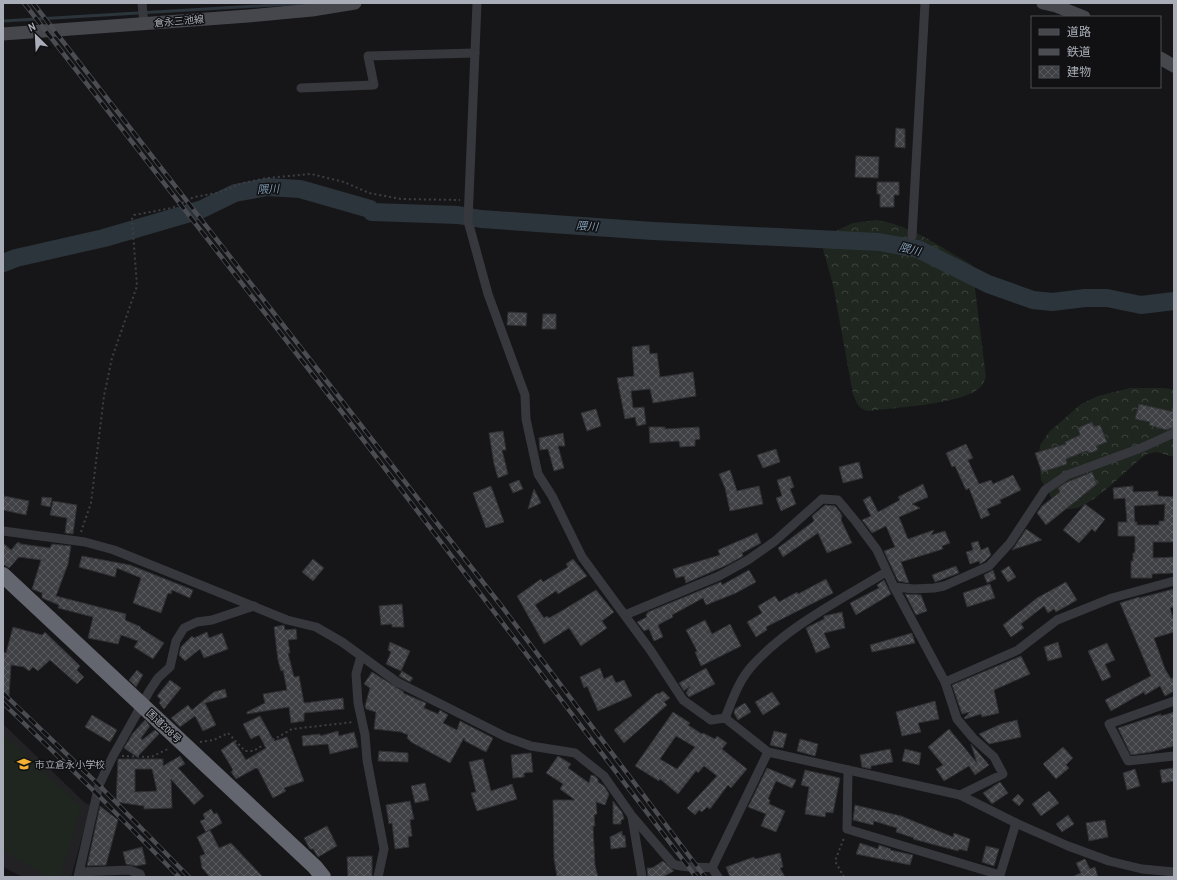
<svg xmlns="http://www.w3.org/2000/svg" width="1177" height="880" font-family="'Archivo Narrow','Noto Sans JP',sans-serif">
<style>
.built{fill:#222225}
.forest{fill:url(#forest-crowns)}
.pitch{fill:#1e261f}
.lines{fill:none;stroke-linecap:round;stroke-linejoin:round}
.stream{stroke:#2c353c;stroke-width:3}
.river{stroke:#2c353c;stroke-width:18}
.building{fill:url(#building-cross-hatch);stroke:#303034;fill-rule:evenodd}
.path{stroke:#3d3f44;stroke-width:2;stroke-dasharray:2 3;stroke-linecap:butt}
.street{stroke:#37383d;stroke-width:9}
.secondary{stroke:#45474d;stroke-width:13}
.highway{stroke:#63666e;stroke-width:16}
.rail-casing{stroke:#4a4c52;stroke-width:4.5}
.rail{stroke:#111113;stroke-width:3;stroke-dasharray:9;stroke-linecap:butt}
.labels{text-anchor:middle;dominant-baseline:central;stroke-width:3;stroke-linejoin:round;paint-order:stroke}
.street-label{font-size:10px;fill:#a8adb8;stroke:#111113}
.poi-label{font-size:10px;fill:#a8adb8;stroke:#111113;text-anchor:start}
.water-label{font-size:11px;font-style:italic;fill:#7f9bb3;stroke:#111113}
</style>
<defs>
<pattern id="forest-crowns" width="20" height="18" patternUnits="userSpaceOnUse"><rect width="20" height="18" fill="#1e261f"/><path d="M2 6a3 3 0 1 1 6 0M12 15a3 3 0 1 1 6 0" fill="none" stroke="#3c433d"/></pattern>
<pattern id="building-cross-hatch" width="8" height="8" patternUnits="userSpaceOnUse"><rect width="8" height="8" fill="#404145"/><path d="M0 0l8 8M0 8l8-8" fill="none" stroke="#595a5e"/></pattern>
</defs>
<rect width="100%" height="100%" fill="#161618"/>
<polygon class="built" points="3,724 85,803 91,805 71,877 23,877 3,867"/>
<g class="forest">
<path d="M876,220C911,225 942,248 972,265L986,377C984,382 982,387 977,390C958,404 893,408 867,411C858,408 856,402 853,394L833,285L820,238L853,223Z"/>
<path d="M1130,388H1165L1174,390V457L1157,452L1147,454C1129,466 1090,511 1069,509C1065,508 1059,506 1055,504L1041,480L1039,457L1040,445L1049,432L1081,404L1098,396Z"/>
</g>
<polygon class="pitch" points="3,735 81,807 60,877 48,877 3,850"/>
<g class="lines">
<polyline class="stream" points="3,21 308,3"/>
<polyline class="river" points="3,263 16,258 104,238 200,210 235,193 267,187 300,189 370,209 372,212 458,215 481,219 653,231 879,242 918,249 988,284 1033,300 1052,302 1085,298 1107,298 1141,305 1174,301"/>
</g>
<g class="building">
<polygon points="896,128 905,129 905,148 895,147"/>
<polygon points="856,156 879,157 878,178 855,177"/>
<polygon points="877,182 899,182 899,195 894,195 894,207 880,207 880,194 877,194"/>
<polygon points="508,312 527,313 526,326 507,325"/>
<polygon points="543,314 556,314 556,329 542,329"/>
<polygon points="649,345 650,354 657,353 660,377 693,372 696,396 653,403 650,389 631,391 633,408 644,407 646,424 637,426 635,417 625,419 617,378 634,376 632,347"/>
<polygon points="1139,404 1174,412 1174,427 1167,430 1149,425 1150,422 1135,419"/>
<polygon points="596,409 601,426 587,431 581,413"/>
<polygon points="1092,422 1094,427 1100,425 1107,442 1096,446 1098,450 1090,453 1086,451 1066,459 1067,464 1042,472 1035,453 1066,444 1065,442 1080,435 1078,428"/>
<polygon points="649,427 665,427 665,429 699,427 700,439 695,440 695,446 680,447 679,441 650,443"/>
<polygon points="503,431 506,450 502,450 508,474 498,478 494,464 489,433"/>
<polygon points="563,433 565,446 558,446 564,468 554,471 548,449 540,450 539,438"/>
<polygon points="966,444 973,458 968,460 979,484 991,480 993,484 1013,475 1021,490 1000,500 1001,503 987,509 990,515 981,519 969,488 966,490 955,466 952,467 946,453"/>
<polygon points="776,449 780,462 763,468 757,455"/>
<polygon points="859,462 863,478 843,483 839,467"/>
<polygon points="730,470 737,491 759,486 763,504 730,511 725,488 719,474"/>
<polygon points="1092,472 1097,484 1046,525 1037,513 1042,506 1060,492 1058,488 1065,483"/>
<polygon points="790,476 794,487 790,489 796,504 781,511 776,498 782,496 777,480"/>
<polygon points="519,480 523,489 513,493 509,484"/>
<polygon points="923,484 928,497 912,504 920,508 899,517 908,539 934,530 931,535 945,531 950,543 942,546 943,549 901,562 909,583 898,581 884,551 895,547 886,526 872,533 862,520 871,516 863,500 870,496 878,512 900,500 898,497"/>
<polygon points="491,486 504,522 486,528 473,493"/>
<path d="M1133,486V492L1158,491V496L1174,497V542H1153V558L1174,557V573L1152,574V578H1131V561H1133V553H1135V536H1118V522H1127L1125,498L1114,499L1113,488ZM1165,504L1164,521H1159V525H1137V522H1135L1134,506Z"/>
<polygon points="534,489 541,503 528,509"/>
<polygon points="4,496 29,501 26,515 3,510"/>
<polygon points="42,497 52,498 50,507 41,505"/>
<polygon points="53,501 77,505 73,534 65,533 67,518 50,515"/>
<polygon points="1085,504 1105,519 1095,532 1092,529 1079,543 1063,530"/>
<polygon points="825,505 835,506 840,512 842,516 841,520 852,543 827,553 818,533 783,557 778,548 814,521 812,516"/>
<polygon points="1026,529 1042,540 1012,550 1015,546"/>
<polygon points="757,533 761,543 742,553 743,556 727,565 686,583 684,576 676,578 673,569 720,555 718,550"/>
<polygon points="978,541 981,550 988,547 991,555 985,561 980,564 979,561 970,564 966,552 973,550 971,543"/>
<polygon points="18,542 21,544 50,548 52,544 71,546 68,564 56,596 126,614 125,620 141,627 140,628 164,643 153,659 134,647 138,641 121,635 118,644 88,638 93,617 58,608 59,605 42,598 42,593 32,589 41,560 19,557 9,568 3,564 3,543 11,550"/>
<polygon points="82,556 130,565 193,590 190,598 172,590 171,594 168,593 161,613 133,603 141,578 117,568 115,577 79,567"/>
<polygon points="313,559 324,568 313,581 302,572"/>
<polygon points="573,559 587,576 558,594 556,591 535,605 544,618 547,616 549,618 558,613 596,590 614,612 602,621 607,628 581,646 569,628 544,644 517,596 541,579 543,582 568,567 566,564"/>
<polygon points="956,566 959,573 935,582 932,575"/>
<polygon points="1009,566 1016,577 1008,582 1001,571"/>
<polygon points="749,570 756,582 736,593 706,605 703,598 672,615 673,617 658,625 663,637 654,641 649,629 644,631 637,622 647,617 646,615 648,612 721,582 722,585"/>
<polygon points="993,570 996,579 987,583 984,575"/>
<polygon points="826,579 833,593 766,627 767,630 756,637 747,622 762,613 758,606 775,596 779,602 797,592 798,594"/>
<polygon points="884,580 891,594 856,615 850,603 879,588 877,585"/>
<polygon points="1066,582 1077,600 1056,612 1054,609 1048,613 1044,606 1021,624 1024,628 1011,637 1003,625 1037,598"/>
<polygon points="990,584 995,598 967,607 963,593"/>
<polygon points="1174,589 1174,607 1170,608 1174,621 1174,632 1154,638 1165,669 1171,679 1174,677 1174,691 1165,696 1160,686 1145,695 1144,692 1111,711 1105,700 1151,676 1120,603 1139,597 1139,598"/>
<polygon points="905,594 921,595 927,611 916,615"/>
<polygon points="402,604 404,627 392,627 392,624 381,625 379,606"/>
<polygon points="842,612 845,628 824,633 830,647 816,653 806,628 824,619 824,616"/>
<polygon points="705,620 712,634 730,624 741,646 701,666 695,652 697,651 686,630"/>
<polygon points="284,625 285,630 296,629 297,639 288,640 290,653 288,653 294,677 299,676 304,703 343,698 344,709 304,713 304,721 291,723 289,707 247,714 247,712 265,703 263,694 287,690 283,670 281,671 278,660 274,627"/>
<polygon points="13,627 42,635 45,632 80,666 77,670 84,677 77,684 50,660 38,671 33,667 29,671 24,667 11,665 9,696 3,695 3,652 6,653"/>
<polygon points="207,632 209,638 222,633 228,649 204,658 200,649 185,661 179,655 181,647 192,636 194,638"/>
<polygon points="912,633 915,643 872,652 870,645"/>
<polygon points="390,642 410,651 401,671 386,664 391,652 388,650"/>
<polygon points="1058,642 1062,657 1048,661 1044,647"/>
<polygon points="1107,643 1115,660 1105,664 1111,677 1102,681 1088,651"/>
<polygon points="1021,656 1030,674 994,690 999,713 982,717 981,714 965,719 964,718 970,712 962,714 952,685"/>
<polygon points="600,668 604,679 612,675 616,683 624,680 632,696 598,711 587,686 584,688 580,677"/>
<polygon points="706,668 715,684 689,697 686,693 690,686 684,691 679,683"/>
<polygon points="137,670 143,675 136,687 129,680"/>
<polygon points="402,671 413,678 410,682 399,676"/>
<polygon points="372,672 404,692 403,693 426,703 424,708 438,714 440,710 448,715 443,723 457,730 460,721 493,738 486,752 465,741 464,738 450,763 411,742 407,738 408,735 401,732 374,729 376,712 366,709 365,706 370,688 364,684"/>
<polygon points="170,680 181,688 164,709 159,703 161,700 157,696"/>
<polygon points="225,689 227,697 205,703 216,725 203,731 195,716 180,727 171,718 188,705 192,710 214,692"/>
<polygon points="663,691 670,698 664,702 667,705 624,743 614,730 657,693 658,694"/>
<polygon points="772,692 780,704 763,715 755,702"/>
<polygon points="935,701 939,719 918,723 921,732 902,736 896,712"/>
<polygon points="745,703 751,712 738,720 734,713 735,709"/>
<path d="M673,712L690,723L688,725L702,734L703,733L715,739L717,736L727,743L722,749L747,769L731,788L728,785L710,809L707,807L702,812L699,810L695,815L687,808L717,776L704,766L698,773L696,771L678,794L660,779L659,781L635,766ZM676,736L695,747L677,769L660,759Z"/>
<polygon points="1174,712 1174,746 1151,752 1131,755 1118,728 1161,714 1161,716"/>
<polygon points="92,715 117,730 110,742 85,727"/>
<polygon points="260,716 274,741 287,737 304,781 284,788 286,791 273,798 258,769 256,768 236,779 231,772 233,770 221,750 234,741 246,760 266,748 259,735 251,739 243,724"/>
<polygon points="145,720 150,726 141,738 142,740 155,730 159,734 137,757 124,748 133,733"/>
<polygon points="1017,720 1021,737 989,744 979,734 1001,724"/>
<polygon points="949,729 977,763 971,744 989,765 975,775 969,766 944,781 936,769 943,765 928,747"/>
<polygon points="338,731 339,736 354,732 358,747 330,754 328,744 303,746 302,736 320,734 320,736"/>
<polygon points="774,731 787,734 783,748 770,745"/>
<polygon points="800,739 818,744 815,756 797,751"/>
<polygon points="1063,747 1073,758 1066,765 1069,768 1056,779 1043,764"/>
<polygon points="890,749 893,762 871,766 871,769 862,767 860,755"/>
<polygon points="905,749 921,753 919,765 902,761"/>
<polygon points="379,751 408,753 408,762 378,761"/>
<polygon points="531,753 533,772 524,773 524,777 513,778 511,755"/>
<path d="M180,756L185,764L178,768L204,796L194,805L171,779L172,808L144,809V806L116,802L118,759H163V766ZM135,769H152L157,791L135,792Z"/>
<polygon points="558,756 571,764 568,768 589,783 591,775 595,776 598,779 598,782 604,786 609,794 605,805 596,802 597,814 594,815 595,826 593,826 595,865 598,877 557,877 554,859 553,800 575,800 560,789 563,784 546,773"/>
<polygon points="483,759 491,791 512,784 517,799 477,811 471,793 476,792 469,762"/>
<polygon points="767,768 796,780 792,788 776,781 768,799 770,800 769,804 785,811 776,832 761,826 766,814 748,807"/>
<polygon points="1174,768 1174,781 1162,783 1160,770"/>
<polygon points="1135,769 1140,786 1127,790 1123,773"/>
<polygon points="805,770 840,778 833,813 826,812 825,817 805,814 809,787 801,785"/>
<polygon points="1000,782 1008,793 992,804 983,793"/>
<polygon points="425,783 429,800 415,803 411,786"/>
<polygon points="1049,791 1059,803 1041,816 1032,804"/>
<polygon points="1018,794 1024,800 1019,806 1012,800"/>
<polygon points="410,801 414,819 410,820 412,836 408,837 409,847 395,849 392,823 389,824 386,805"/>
<polygon points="613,801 622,812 624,819 621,820 621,824 613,824"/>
<polygon points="855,805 901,816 953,837 954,833 970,839 967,851 959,849 958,851 913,839 914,838 896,832 897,828 874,821 873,825 853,820"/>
<polygon points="100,806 118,820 106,865 87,866"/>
<polygon points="211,809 214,814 217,813 222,823 206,832 200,821 205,819 203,814"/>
<polygon points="1068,815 1074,824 1062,832 1056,824"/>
<polygon points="1105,820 1108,837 1089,841 1086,823"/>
<polygon points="327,826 337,846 318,857 313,849 310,849 304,838"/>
<polygon points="210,830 219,848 231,843 263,877 210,877 202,868 200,856 205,854 197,837"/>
<polygon points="622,831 622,835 625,836 626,847 611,849 610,837"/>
<polygon points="860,843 878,849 879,845 891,849 890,850 913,855 910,865 856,854"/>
<polygon points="986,846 999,849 994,866 982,862"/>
<polygon points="142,847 146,864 136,866 126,864 123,852"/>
<polygon points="780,853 783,867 780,868 785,877 730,877 726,867 754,857 755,859"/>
<polygon points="372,856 372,877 348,877 347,857"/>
<polygon points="1085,859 1090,869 1095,867 1098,877 1072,877 1081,873 1076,863"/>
<polygon points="663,861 674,871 662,877 648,877 647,868 652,868"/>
</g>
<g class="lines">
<g class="path">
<polyline points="81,532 91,503 104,396 112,358 137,286 132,219 134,215 172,208 194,197 217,193 243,183 267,178 311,174 344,182 369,193 401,199 460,200"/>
<polyline points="200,742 214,740 228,733 245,751 253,751 292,729 354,722"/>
<polyline points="122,756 151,757 170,748"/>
<polyline points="844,877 835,861 844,838"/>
</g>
<g class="street">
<polyline points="142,3 144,24"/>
<polyline points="477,3 468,221 488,294 525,395 526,419 538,474 552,496 582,557 651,651 683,700 711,720 725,718 768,752 960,795 1016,823 1068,846 1109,861 1142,869 1174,872"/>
<polyline points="301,88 374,85 368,56 475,53"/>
<polyline points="912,236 925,3"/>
<path d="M3,531L85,542L114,550L287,620L316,627L342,642L397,682L506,737L531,746L575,753L604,776L632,816L673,864C686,869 699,866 712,868L718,877"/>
<polyline points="894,587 914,589 934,588 944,586 989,566 1010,543 1045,490 1067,475 1141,448 1174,433"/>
<polyline points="625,615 719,576 748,560 775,541 822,499 838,500 857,523 877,550 894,587 945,682 957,719 973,738 994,757 1003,774 960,795"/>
<polyline points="361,656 356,674 358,703 365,735 367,760 384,849 378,877"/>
<polyline points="945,682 1018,650 1057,620 1112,598 1174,581"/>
<polyline points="1174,701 1109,724 1128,761 1174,756"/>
<path d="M725,718C732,701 738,682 751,667C786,627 842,599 886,572"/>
<polyline points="848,770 847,829 1000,875 1016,823"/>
<polyline points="632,817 642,877"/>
<polyline points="712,868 768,752"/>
<polyline points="80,872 129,870 140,874 141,877"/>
<polyline points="78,877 99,785 113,756 150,690 158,678 170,667 176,641 184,628 197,622 212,620 254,606"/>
</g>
<g class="secondary">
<polyline points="1043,3 1056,6 1084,17"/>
<polyline points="3,34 248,16 312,10 355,3"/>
<polyline points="1160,58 1174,66"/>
</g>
<polyline class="highway" points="3,575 315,867 323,877"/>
<defs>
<g id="rail">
<polyline points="24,3 348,420 696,877"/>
<polyline points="33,3 503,608 705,877"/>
<polyline points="3,693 99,785 189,877"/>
<polyline points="3,703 97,794 179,877"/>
</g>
</defs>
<use href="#rail" class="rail-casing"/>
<use href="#rail" class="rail"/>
</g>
<defs>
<symbol id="school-bare" viewBox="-9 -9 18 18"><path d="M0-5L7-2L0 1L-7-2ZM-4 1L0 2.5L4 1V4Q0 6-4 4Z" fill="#f2b134" stroke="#111113" stroke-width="2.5" paint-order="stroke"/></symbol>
</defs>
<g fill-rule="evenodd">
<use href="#school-bare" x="14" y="754" width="20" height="20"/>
</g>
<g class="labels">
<g class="street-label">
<text transform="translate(179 21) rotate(-5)">倉永三池線</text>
<text transform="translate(164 726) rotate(43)">国道208号</text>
</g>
<g class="poi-label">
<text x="35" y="764">市立倉永小学校</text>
</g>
<g class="water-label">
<text transform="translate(268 189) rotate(-3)">隈川</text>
<text transform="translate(587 226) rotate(4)">隈川</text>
<text transform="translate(910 249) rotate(14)">隈川</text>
</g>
</g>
<rect width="1177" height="880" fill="none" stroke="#a8adb8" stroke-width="8"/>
<rect x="1031" y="16" width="130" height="72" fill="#111113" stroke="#4d4f55"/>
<rect x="1039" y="29" width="20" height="6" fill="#45474d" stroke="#4d4f55"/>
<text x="1067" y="36" font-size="12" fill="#a8adb8">道路</text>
<rect x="1039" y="49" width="20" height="6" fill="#4a4c52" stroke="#4d4f55"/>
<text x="1067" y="56" font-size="12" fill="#a8adb8">鉄道</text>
<rect x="1039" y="66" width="20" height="12" fill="url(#building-cross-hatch)" stroke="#4d4f55"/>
<text x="1067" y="76" font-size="12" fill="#a8adb8">建物</text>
<g transform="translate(36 36) rotate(336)" stroke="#111113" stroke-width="3" paint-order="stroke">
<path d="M0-3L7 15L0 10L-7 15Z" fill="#a8adb8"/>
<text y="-6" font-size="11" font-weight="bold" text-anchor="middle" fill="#a8adb8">N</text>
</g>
</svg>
